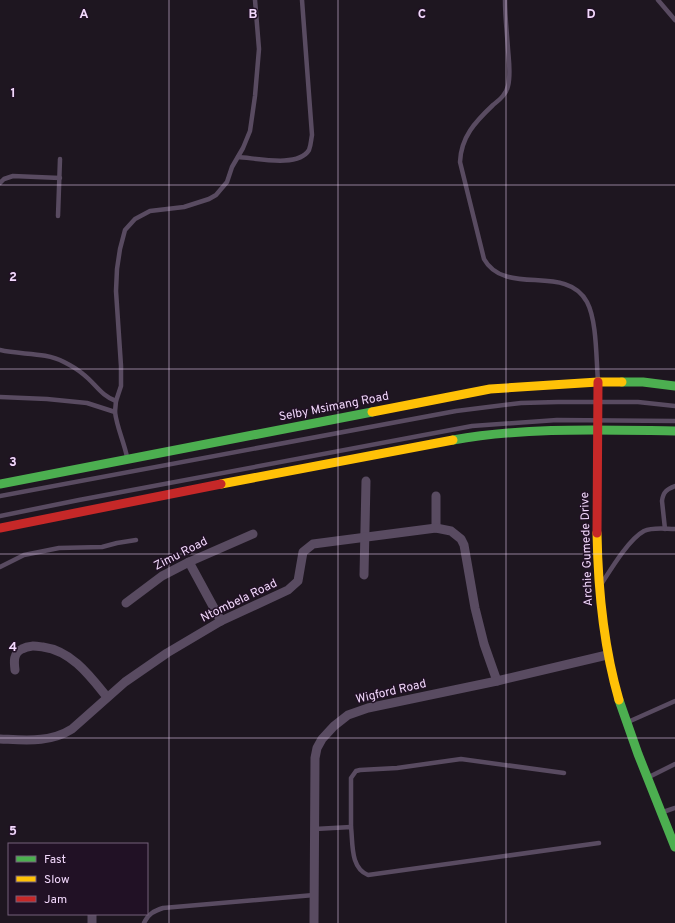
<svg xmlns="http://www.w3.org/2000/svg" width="675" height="923" font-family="Overpass,sans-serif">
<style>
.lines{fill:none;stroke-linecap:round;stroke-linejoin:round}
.lane{stroke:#594b61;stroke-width:4.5}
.street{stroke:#594b61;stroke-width:9}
.fast{stroke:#4caf50;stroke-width:9}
.slow{stroke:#ffc107;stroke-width:9}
.jam{stroke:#c62828;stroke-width:9}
.grid{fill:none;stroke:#f2d8fc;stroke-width:1;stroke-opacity:0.55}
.labels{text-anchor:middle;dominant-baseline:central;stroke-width:3;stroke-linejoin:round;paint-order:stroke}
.street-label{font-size:12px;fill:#f2d8fc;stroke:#211125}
.grid-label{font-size:13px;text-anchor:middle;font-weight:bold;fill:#f2d8fc;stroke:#211125;stroke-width:3;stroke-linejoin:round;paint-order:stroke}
</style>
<rect width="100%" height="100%" fill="#1e1620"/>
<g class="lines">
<g class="lane">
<path d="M505,0C505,17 507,33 508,49C509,62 511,74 508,86C506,95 499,100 493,105C475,122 461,137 460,162L484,259C505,297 566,263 587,302C597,321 596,358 598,381"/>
<polyline points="658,0 675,20"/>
<path d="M238,157C256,158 298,168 309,150C311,145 311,140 312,135L302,0"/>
<polyline points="0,183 4,179 13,176 60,178"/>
<polyline points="58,216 60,159"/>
<path d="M0,350C21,355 45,352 64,362C70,365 77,369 83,374C95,383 101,396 116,401"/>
<path d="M0,397L47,399L87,403L115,412C117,428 124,442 127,457"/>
<polyline points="115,412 116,401 121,386 121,366 116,291 117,269 120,249 125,230 135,219 150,211 184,207 209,199 216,195 227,182 232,167 243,148 250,131 255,96 259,49 255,0"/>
<polyline points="0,496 456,411 521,403 558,402 638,402 675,406"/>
<polyline points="0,516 79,500 472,426 557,420 675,421"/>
<path d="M665,529L662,501C663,492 667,489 675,486"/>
<polyline points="0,567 24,555 59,548 102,547 117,543 136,540"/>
<path d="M602,583C611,569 629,539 644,531C653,527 665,529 675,529"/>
<polyline points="628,722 675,701"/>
<polyline points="649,777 675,764"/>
<polyline points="663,812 675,808"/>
<polyline points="351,827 351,778 356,771 360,770 397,768 461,759 564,773"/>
<path d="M315,829L351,827C353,843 350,868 368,875L599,843"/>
<path d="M144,923C148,914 154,911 163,908L314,895"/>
</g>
<g class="street">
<polyline points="436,528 436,496"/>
<polyline points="189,562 221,621"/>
<polyline points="364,575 366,481"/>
<polyline points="126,603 162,576 189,562 253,534"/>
<path d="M15,670C14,662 13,653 22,649C29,645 35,646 43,647C72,651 90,676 107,697"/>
<path d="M0,739C25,740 50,743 72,729L125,682L167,653L221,621L288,590L298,581L303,552L313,544L436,528L451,531L461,539L464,545L475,608L484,644L497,681"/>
<polyline points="92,923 92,914"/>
<polyline points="314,923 315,758 317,748 322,739 334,726 348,715 368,708 497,681 607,655"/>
</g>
<g class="fast">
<polyline points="622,382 643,382 675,386"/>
<path d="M453,440C526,427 601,430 675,431"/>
<polyline points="0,484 372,412"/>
<polyline points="619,700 638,754 675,847"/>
</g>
<g class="slow">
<polyline points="372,412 490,389 598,382 622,382"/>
<polyline points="221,484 453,440"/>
<path d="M597,533C598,590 603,645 619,700"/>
</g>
<g class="jam">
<polyline points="0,528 221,484"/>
<polyline points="597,533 598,382"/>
</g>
</g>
<path class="grid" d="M169,0V923M338,0V923M506,0V923M0,185H675M0,369H675M0,554H675M0,738H675"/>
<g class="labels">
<g class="street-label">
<text transform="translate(334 407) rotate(-11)">Selby Msimang Road</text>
<text transform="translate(587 549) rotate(-92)">Archie Gumede Drive</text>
<text transform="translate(181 554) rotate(-27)">Zimu Road</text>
<text transform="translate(239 601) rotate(-26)">Ntombela Road</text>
<text transform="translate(391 692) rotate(-13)">Wigford Road</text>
</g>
</g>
<g class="grid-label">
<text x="84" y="18">A</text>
<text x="253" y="18">B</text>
<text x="422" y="18">C</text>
<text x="591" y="18">D</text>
<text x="13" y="97">1</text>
<text x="13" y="281">2</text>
<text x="13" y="466">3</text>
<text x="13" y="651">4</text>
<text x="13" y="835">5</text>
</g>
<rect x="8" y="843" width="140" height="72" fill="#211125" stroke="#75617b"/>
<rect x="16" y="856" width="20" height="6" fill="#4caf50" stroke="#75617b"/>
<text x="44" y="863" font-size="12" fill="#f2d8fc">Fast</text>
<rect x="16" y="876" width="20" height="6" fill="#ffc107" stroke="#75617b"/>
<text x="44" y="883" font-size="12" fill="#f2d8fc">Slow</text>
<rect x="16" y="896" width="20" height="6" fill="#c62828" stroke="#75617b"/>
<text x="44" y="903" font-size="12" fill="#f2d8fc">Jam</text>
</svg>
